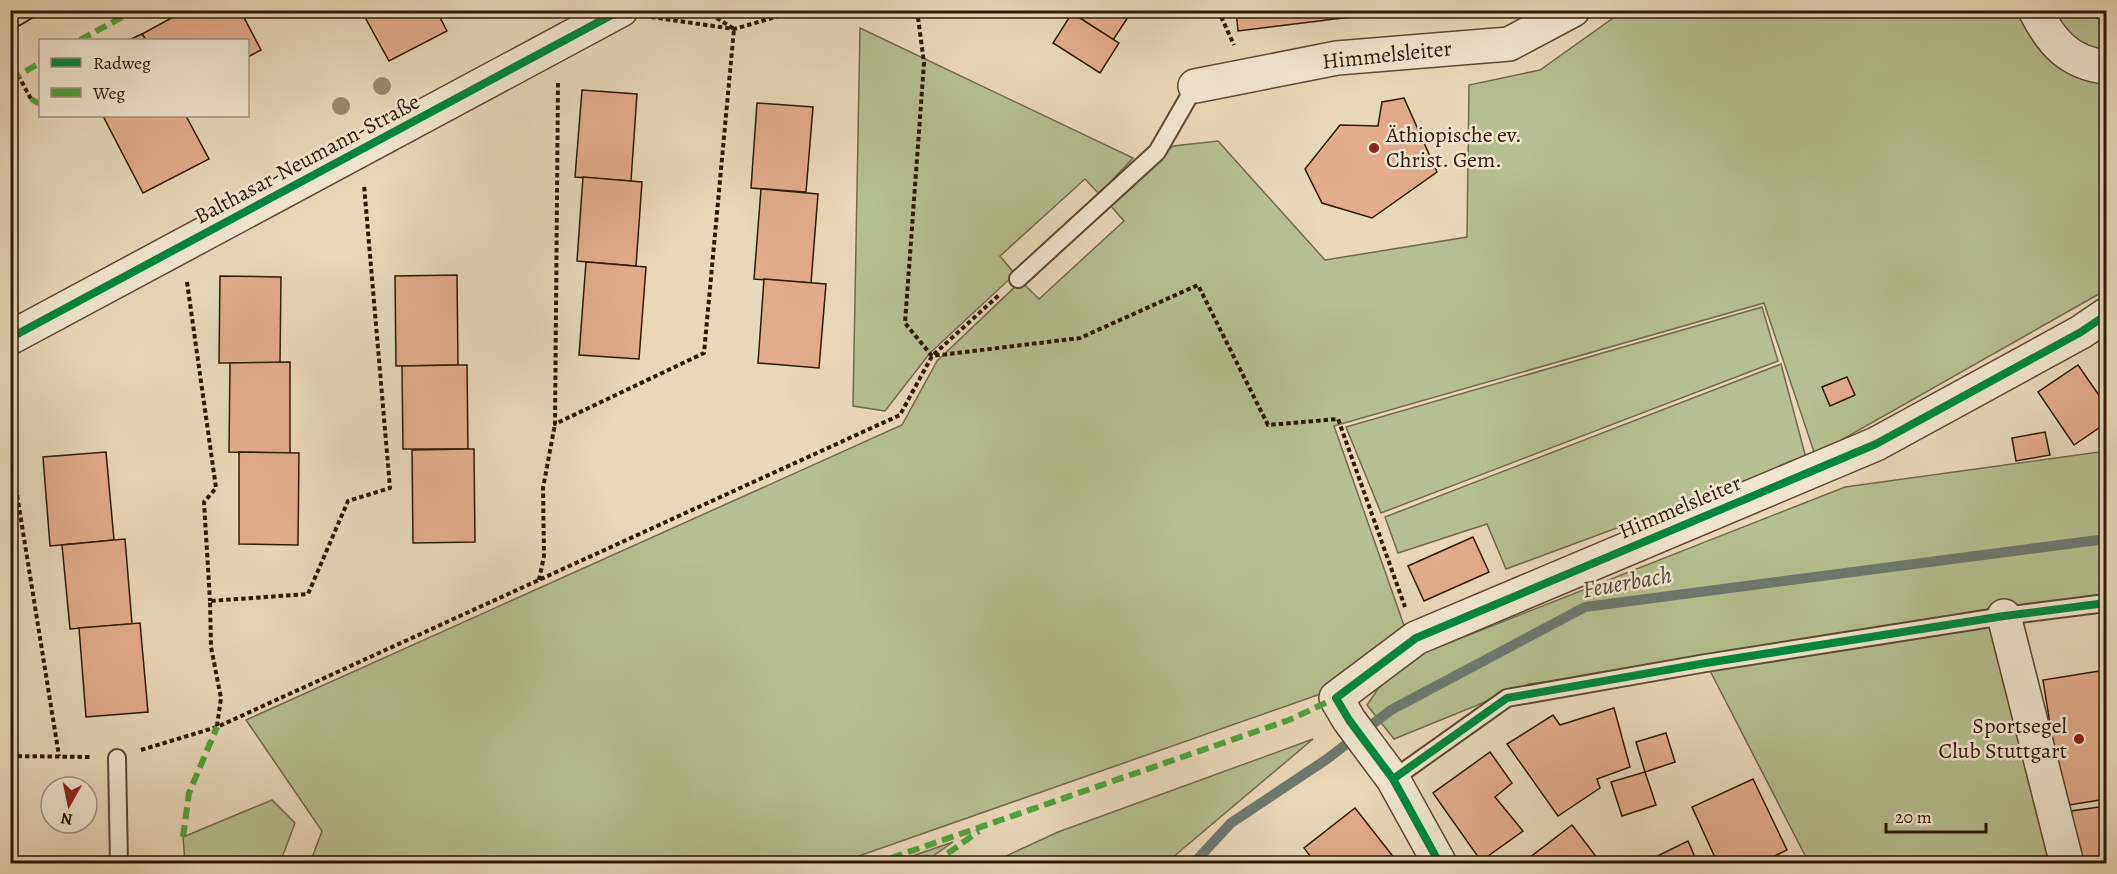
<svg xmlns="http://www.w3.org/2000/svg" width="2117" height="874" font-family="Alegreya,serif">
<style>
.green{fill:#b5bf8f;stroke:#726c4a;stroke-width:1.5}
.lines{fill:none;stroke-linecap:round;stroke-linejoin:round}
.stream{stroke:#6e7970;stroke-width:10}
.building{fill:#e3ac8a;stroke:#2e1a05;stroke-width:1.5}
.lane-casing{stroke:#5c4a32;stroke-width:20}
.street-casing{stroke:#5c4a32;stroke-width:36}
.path{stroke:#2e1a05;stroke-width:4;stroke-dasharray:4.5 3;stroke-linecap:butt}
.lane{stroke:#f0e6d0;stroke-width:16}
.street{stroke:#f0e6d0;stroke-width:33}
.tram{stroke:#2e1a05;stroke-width:1.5}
.quiet{stroke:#52a13d;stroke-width:6;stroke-dasharray:12 6;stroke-linecap:butt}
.cycleway-casing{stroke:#f0e6d0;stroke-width:11}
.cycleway{stroke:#00873e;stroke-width:8}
.tree{fill:#988b6c}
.poi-dot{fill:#8f2418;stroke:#f0e6d0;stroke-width:2}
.labels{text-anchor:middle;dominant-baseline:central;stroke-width:5;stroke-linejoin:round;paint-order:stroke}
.street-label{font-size:22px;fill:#2e1a05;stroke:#f0e6d0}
.poi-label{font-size:22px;fill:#2e1a05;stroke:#f0e6d0;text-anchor:start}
.water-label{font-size:24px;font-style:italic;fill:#4e493a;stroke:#f0e6d0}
</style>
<rect width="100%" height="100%" fill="#e8d8b7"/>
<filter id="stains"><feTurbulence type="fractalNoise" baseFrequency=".00333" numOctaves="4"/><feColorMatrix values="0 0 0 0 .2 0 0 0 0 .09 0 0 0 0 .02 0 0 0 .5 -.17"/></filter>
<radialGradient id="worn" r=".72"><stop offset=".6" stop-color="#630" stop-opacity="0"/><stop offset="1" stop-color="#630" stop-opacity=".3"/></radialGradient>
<g class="green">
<polygon points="1623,11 2031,11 2106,72 2106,290 1815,455 1764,303 1334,426 1407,634 1329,691 839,863 310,863 322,831 246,720 902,425 937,361 1021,281 1039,299 1124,221 1110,205 1173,146 1218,141 1325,260 1467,237 1469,85 1540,70"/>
<polygon points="2049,11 2106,11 2106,54 2075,45"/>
<polygon points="860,28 1133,158 1099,194 1085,179 1000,256 1015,274 930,353 885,411 853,406"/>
<polygon points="1762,307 1778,361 1381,513 1346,427"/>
<polygon points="1781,364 1806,458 1506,569 1487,524 1398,553 1385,517"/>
<polygon points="2106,451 2106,604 2000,621 2060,858 2034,864 1809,863 1706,663 1529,684 1394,739 1367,705 1395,664 1845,487"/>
<polygon points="1313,739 1166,863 991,863 1058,832"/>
<polygon points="272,800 295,823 280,863 185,863 183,837"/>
<polygon points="953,842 923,863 892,863"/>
</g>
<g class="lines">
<polyline class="stream" points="1193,864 1231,823 1327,759 1391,710 1585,607 2106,539"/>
</g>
<g class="building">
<polygon points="186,10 240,10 261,50 248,57 248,40 146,40 142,34"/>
<polygon points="361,10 436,10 447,31 389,61"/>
<polygon points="1068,10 1131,10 1132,11 1113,40"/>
<polygon points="1236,10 1408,10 1238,31"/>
<polygon points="1072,13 1119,43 1100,73 1053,43"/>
<polygon points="142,34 146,40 129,40"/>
<polygon points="582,90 637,94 631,181 575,177"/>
<polygon points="1404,98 1437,172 1372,218 1322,203 1305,169 1340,125 1378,126 1382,102"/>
<polygon points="757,103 813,107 806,192 751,188"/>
<polygon points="103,116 186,116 209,159 143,193"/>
<polygon points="583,177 642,182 636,266 577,261"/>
<polygon points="761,189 818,194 811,283 754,279"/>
<polygon points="586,262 646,267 639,359 579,355"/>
<polygon points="457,275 458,365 396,366 395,276"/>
<polygon points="220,276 281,277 280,363 219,363"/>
<polygon points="764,279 826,284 819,368 758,363"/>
<polygon points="290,362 290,453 229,452 230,363"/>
<polygon points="458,365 467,365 468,449 403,449 402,366"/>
<polygon points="2078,365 2105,404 2106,403 2106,423 2074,445 2038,392"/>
<polygon points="1847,377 1855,395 1830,406 1822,387"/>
<polygon points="2045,432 2050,455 2016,461 2012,438"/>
<polygon points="468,449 474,449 475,542 413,543 412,450"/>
<polygon points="106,452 114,540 50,546 43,457"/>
<polygon points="239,452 299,453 298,545 239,544"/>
<polygon points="1473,537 1489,572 1424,601 1408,566"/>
<polygon points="125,539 132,624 70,629 62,545"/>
<polygon points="140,623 148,712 86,717 79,628"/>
<polygon points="2106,670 2106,799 2063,806 2043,680"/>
<polygon points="1614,708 1630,767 1597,779 1600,788 1558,816 1507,744 1553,715 1560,725"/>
<polygon points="1666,733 1675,762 1645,772 1636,742"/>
<polygon points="1490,752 1512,783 1495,797 1523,831 1481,861 1433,793"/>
<polygon points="1645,772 1656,805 1622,816 1611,782"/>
<polygon points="1753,779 1787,850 1758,864 1718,864 1692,807"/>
<polygon points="2106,806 2106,864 2079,864 2071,811"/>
<polygon points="1355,808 1399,864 1316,864 1304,848"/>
<polygon points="1572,825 1601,863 1521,864"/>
<polygon points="1688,841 1698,864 1641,864"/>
</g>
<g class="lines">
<defs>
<g id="lane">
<polyline points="1018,279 1157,152 1195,86"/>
<polyline points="117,758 119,864"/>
<polyline points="1393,779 1507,698 1706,663 2004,616 2106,603"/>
</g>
<g id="street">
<path d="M2035,10C2051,42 2069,63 2106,67"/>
<polyline points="1195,86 1337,58 1509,44 1573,10"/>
<polyline points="10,338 621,10"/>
<polyline points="2004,616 2067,864"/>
<polyline points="1440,864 1393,779 1349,720 1336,698 1416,638 1876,444 2081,332 2106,315"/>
</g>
</defs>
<use href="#lane" class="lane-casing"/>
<use href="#street" class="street-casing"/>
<g class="path">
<polyline points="917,10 924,63 905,323 932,356 1080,338 1198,285 1268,425 1338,419 1405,607"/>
<polyline points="1218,10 1234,45"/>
<polyline points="651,17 734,29 800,10"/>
<polyline points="18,75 31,99"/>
<polyline points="558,83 555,424 704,353 734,29 704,10"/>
<polyline points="187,282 216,488 204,502 210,601"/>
<polyline points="10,451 59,756"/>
<polyline points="539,580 544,556 543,488 555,424"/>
<polyline points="217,726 221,698 211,647 210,601 308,594 348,501 390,488 364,185"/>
<polyline points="141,750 217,727 900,415 932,356 999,295"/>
<polyline points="10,756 92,757"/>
</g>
<use href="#lane" class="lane"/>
<use href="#street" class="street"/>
<polyline class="tram" points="10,31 46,10"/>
<g class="quiet">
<polyline points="80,40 135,10"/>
<polyline points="10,80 40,63"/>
<polyline points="31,99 40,104"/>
<polyline points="183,837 189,793 217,727"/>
<polyline points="874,864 1289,720 1336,698"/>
<polyline points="933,864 979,831"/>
</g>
<defs>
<g id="cycleway">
<polyline points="10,338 621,10"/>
<polyline points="1393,779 1507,698 1706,663 2004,616 2106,603"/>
<polyline points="1428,864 1436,857 1393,779 1349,720 1336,698 1416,638 1876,444 2081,332 2106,315"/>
</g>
</defs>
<use href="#cycleway" class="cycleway-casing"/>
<use href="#cycleway" class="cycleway"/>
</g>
<g class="tree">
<circle cx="382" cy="86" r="9"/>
<circle cx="341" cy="106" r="9"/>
</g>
<g class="poi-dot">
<circle cx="1374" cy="148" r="6"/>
<circle cx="2079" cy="739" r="6"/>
</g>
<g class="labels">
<g class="street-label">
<text transform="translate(1387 55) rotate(-6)">Himmelsleiter</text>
<text transform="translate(307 159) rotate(-28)">Balthasar-Neumann-Straße</text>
<text transform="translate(1680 507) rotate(-23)">Himmelsleiter</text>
</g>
<g class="poi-label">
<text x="1386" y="135">Äthiopische ev.<tspan x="1386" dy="25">Christ. Gem.</tspan></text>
<text x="2067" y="726" text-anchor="end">Sportsegel<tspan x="2067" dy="25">Club Stuttgart</tspan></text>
</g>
<g class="water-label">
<text transform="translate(1627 582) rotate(-10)">Feuerbach</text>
</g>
</g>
<rect width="2117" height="874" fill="none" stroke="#e8d8b7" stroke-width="36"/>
<rect x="12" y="12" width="2093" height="850" fill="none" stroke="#2e1a05" stroke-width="3"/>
<rect x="18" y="18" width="2081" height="838" fill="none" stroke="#2e1a05" stroke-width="1.5"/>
<rect x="39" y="39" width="210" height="78" fill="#f0e6d0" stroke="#a2947f" stroke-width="1.5"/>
<rect x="51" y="58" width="30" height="9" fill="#00873e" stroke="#a2947f" stroke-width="1.5"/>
<text x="93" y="69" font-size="18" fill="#2e1a05">Radweg</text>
<rect x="51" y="88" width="30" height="9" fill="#52a13d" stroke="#a2947f" stroke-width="1.5"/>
<text x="93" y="99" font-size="18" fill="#2e1a05">Weg</text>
<g transform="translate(69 805) rotate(189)"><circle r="28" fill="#f0e6d0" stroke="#a2947f" stroke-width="1.5"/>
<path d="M0-4.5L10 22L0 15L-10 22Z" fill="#8f2418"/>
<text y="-9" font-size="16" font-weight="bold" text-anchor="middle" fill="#2e1a05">N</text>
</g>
<path d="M1886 823v9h100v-9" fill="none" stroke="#2e1a05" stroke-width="3"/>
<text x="1895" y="823" font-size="18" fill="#2e1a05" stroke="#f0e6d0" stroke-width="4.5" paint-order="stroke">20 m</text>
<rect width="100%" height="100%" filter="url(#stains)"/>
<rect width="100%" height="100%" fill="url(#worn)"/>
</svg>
